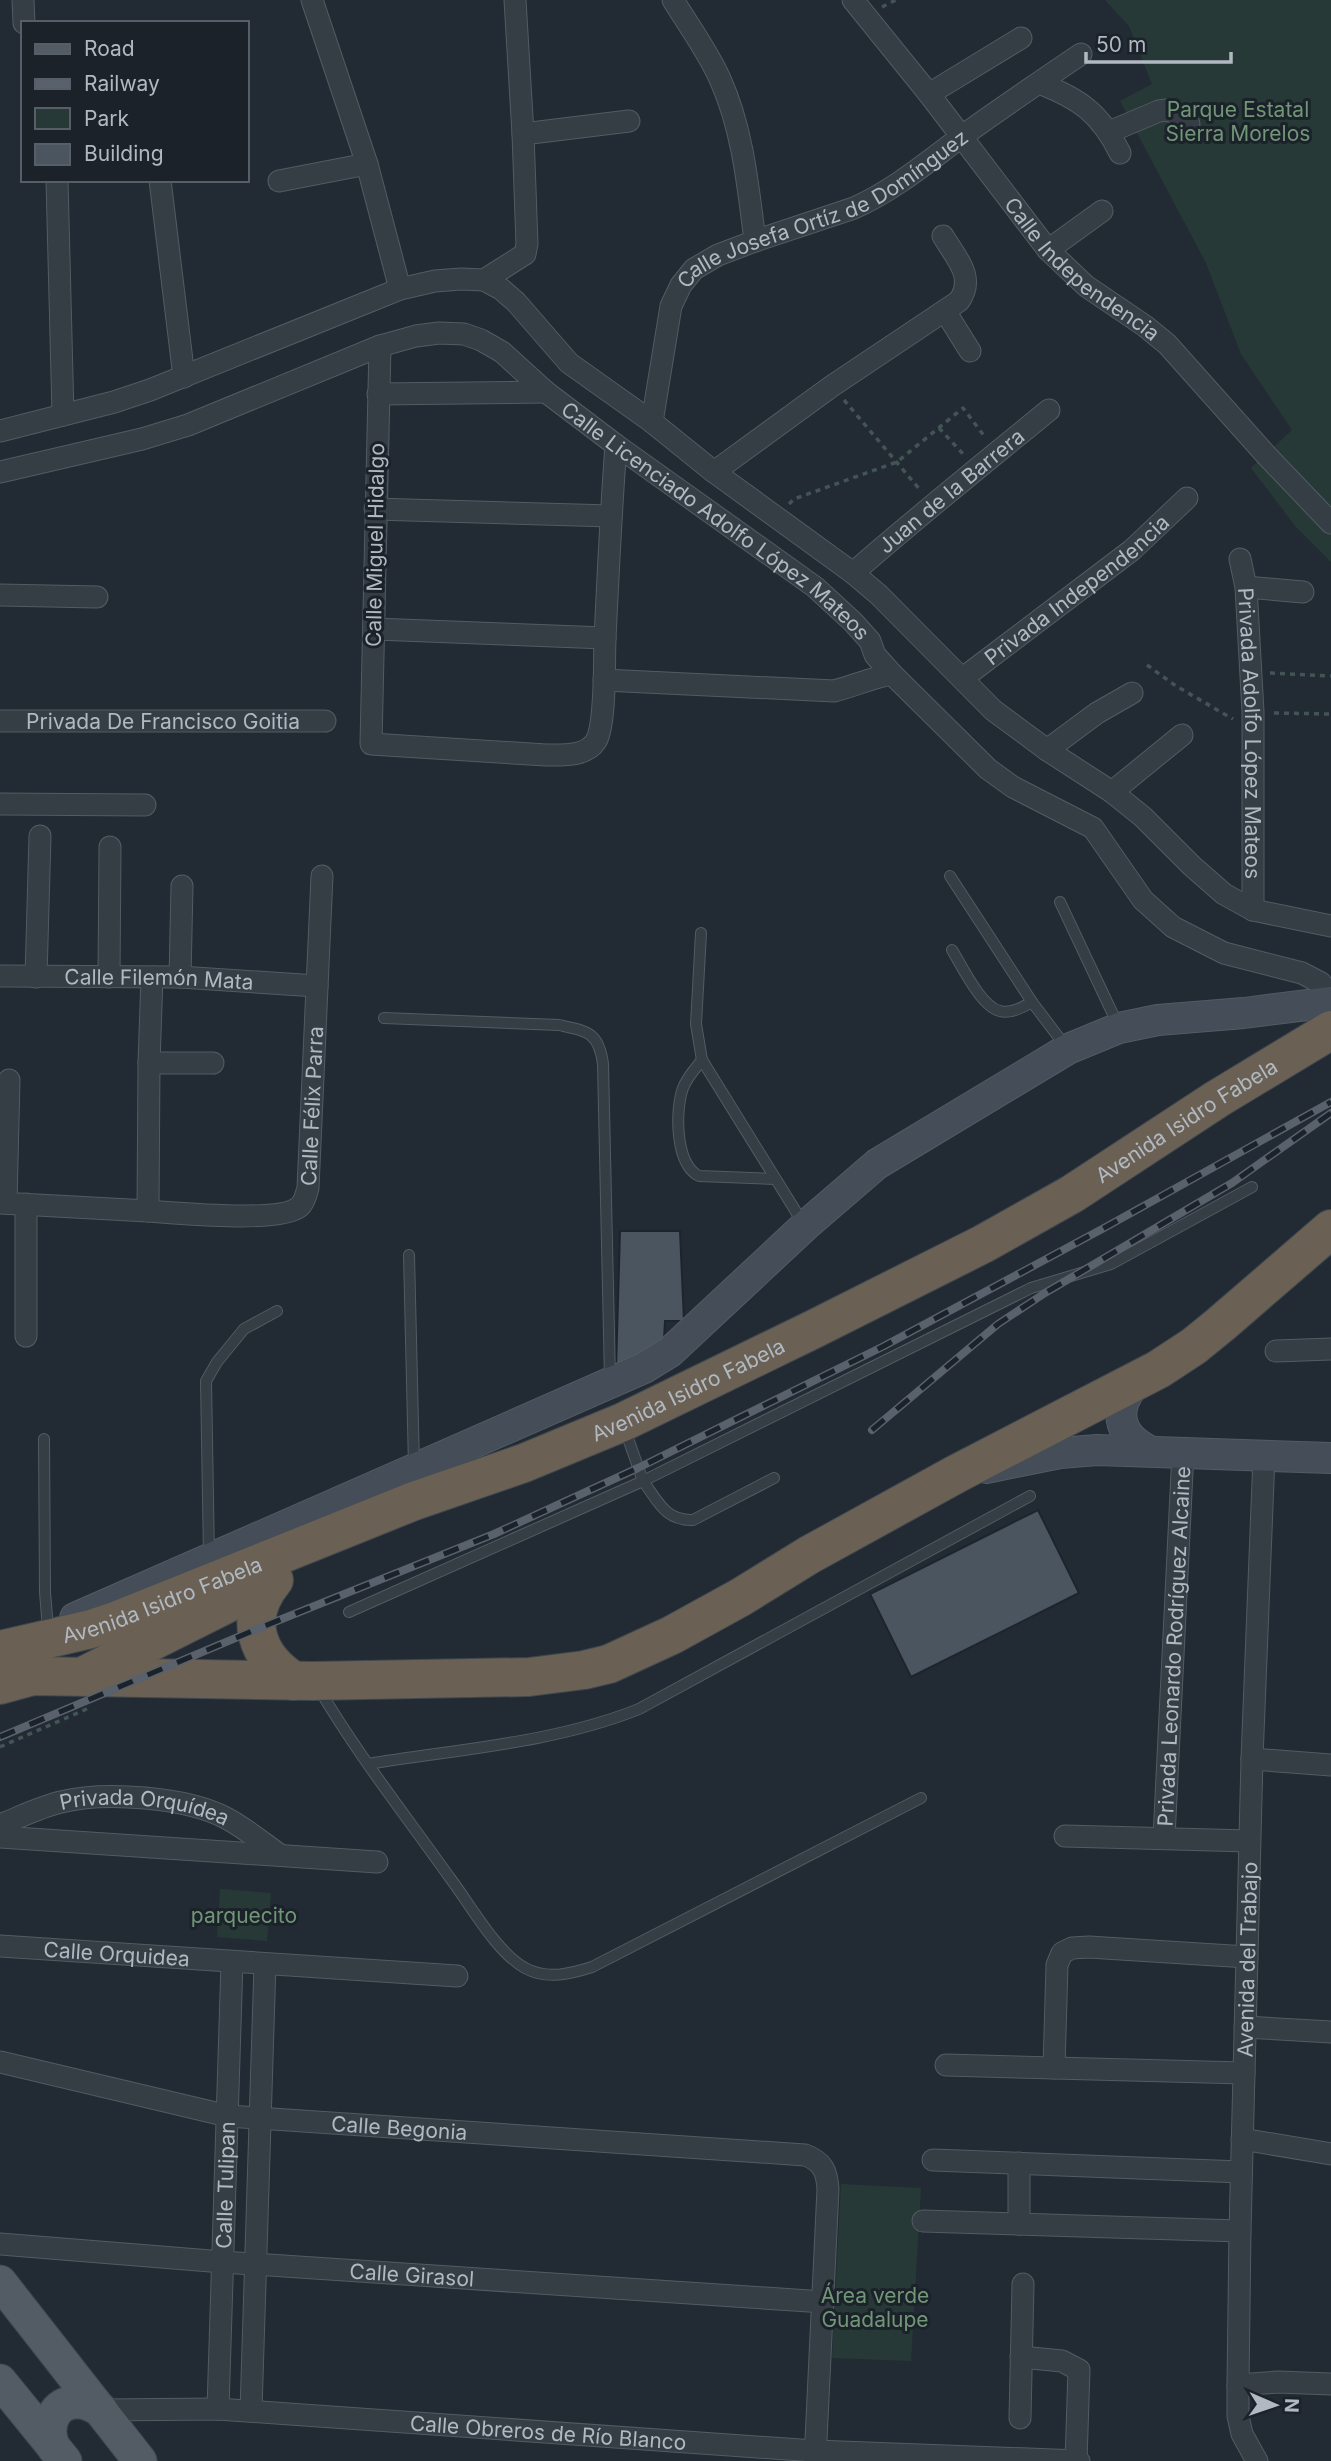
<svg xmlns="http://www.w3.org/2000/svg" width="1331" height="2461" font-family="Inter,sans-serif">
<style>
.green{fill:#273937}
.building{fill:#4b5560;stroke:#1d242c;stroke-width:2}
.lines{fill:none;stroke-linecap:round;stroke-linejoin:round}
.lane-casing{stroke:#535b63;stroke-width:12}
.street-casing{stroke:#535b63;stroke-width:23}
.secondary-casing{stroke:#535b63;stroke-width:32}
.primary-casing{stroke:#3f464f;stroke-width:35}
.highway-casing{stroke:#404850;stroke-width:40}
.path{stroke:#435455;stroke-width:3.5;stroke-dasharray:5 5;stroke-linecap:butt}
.lane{stroke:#353d45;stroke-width:10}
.street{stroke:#353d45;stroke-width:21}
.secondary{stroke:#444d58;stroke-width:30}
.primary{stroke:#535c65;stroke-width:33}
.highway{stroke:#6a6053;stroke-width:38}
.rail-casing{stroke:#58616c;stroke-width:8}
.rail{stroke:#1b222a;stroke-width:5;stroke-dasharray:16;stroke-linecap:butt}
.labels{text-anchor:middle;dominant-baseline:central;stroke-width:6;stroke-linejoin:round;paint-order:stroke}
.park-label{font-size:21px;fill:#719577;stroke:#1b222a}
.street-label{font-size:21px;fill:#b0b8c2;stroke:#1b222a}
</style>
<rect width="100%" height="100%" fill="#222b34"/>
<g class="green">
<polygon points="1105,0 1331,0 1331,562 1296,527 1251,468 1292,430 1241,354 1206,263 1120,101 1152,84 1129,26"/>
<polygon points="220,1889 271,1893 267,1941 217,1937"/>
<polygon points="841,2184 921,2188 911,2361 832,2358"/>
</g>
<g class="building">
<polygon points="620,1231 680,1231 684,1321 665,1321 664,1340 616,1370"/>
<polygon points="1038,1510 1079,1593 911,1677 870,1594"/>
</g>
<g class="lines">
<defs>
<g id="lane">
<polyline points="950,876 1032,1002 1066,1047"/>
<polyline points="1060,902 1118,1025"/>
<polyline points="701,933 696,1024 702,1060 803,1223"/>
<path d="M952,950C962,966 981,1007 1000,1011C1011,1014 1023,1007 1032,1002"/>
<path d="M384,1018L559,1025C587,1031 599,1032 603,1064L610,1379"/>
<path d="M702,1060C695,1069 687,1077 683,1088C675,1110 675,1164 699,1176L775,1179"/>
<polyline points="409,1255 414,1466"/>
<polyline points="44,1439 45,1592 48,1629"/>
<path d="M774,1478L693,1520C665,1521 658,1501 643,1481L1031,1288L1111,1264L1252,1187"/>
<polyline points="209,1557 206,1381 217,1362 244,1329 277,1311"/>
<polyline points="349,1612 643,1481 624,1427"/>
<path d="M319,1689C358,1755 406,1816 450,1878C470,1904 496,1952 525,1968C547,1980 570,1974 592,1967L921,1798"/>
<path d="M368,1764C459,1749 554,1743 639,1709L1030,1496"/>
</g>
<g id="street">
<polyline points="23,0 24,23"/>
<polyline points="312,0 367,164 400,289"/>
<path d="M673,0C689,26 708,52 720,79C743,130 748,186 755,241"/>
<path id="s1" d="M853,0L929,94L1048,250L1086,286L1145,326L1167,344L1267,456L1331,523"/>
<path d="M1039,83C1080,99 1100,113 1120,153"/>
<polyline points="929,94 1021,38"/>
<polyline points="1109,132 1159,111 1167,110 1175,113 1189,124"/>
<polyline points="523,134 629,121"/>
<polyline points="57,180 63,415"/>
<polyline points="160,180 184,377"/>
<polyline points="279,181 367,164"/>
<polyline points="1048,250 1102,211"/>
<polyline points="484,280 525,254 527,244 523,134 515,0"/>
<polyline points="945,311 970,351"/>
<path d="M380,346L371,744L546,755C562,755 586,757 596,741C606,724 604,662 605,639C608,575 611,510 616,445"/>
<polyline points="378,394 546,392"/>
<path id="s2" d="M652,422L671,306L681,285L694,269L718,255L755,241L854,208C894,190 926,163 961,137C1001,108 1041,81 1081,54"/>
<polyline points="0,431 114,402 150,390 400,289 435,281 461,279 484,280 501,289 516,302 569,363 652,422 714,472 853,573 879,595 993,710 1047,750 1112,792 1143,817 1192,866 1224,894 1253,910 1331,926"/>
<path id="s3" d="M0,472L142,439L188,425L380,346L416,336L439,333L464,334L481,340L502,352L546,392L616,445L815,587L853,622L870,641L875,655L892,674L988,769L1013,787L1093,828L1143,900L1173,927L1224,953L1302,973L1321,983L1331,1002"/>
<path d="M714,472L832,386L959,301C976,277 956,258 943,236"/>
<polyline points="375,509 611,516"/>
<path id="s4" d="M1240,559L1246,587L1253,712V910"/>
<path id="s5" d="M853,573C917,517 983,464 1049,410"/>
<polyline points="1246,587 1303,592"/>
<polyline points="0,595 97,597"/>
<polyline points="375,629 605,638"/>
<path id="s6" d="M963,678L1132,550L1187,498"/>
<path d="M604,680L834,691C854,686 871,678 892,674"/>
<path id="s7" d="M0,721H325"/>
<polyline points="1047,750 1097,713 1132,693"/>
<polyline points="1112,792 1182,735"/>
<polyline points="0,804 145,805"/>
<path id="s8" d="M0,976L180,977L317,986"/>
<polyline points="36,977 40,836"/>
<polyline points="109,977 110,847"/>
<path id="s9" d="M152,977L149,1063L148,1211C176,1213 280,1223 299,1207C304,1203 306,1195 308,1188L322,876"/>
<polyline points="180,977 182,886"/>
<polyline points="149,1063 213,1063"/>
<polyline points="0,1203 148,1211"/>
<polyline points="6,1203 9,1080"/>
<polyline points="26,1336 26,1204"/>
<polyline points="1276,1351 1331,1349"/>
<polyline points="1252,1759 1331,1765"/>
<path id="s10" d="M0,1825C20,1817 40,1807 61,1802C105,1791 186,1797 226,1818C245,1828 263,1843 280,1855"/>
<polyline points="1065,1836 1249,1841"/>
<polyline points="0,1837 377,1862"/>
<path id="s11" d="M1164,1838L1183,1452"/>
<path id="s12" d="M0,1946L457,1976"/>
<polyline points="1245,2027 1331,2032"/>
<path id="s13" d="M0,2062L228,2116L805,2155C822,2161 827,2171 828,2189L815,2461"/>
<polyline points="946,2065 1244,2073"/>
<polyline points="1054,2068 1057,1965 1062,1953 1072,1948 1089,1947 1247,1957"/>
<polyline points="1242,2139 1331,2154"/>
<polyline points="933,2160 1241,2172"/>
<polyline points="923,2221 1240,2231"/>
<polyline points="1019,2224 1019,2163"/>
<path id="s14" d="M0,2244L223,2262L824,2302"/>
<polyline points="1021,2357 1062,2361 1079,2370 1076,2461"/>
<polyline points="1238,2385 1278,2382 1331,2384"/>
<path id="s15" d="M218,2409L232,1962"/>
<path id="s16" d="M101,2410L218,2409L815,2451L1079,2461"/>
<polyline points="251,2411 265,1964"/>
<polyline points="1020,2418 1023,2284"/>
<path id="s17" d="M1257,2461L1242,2434L1238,2416V2385L1240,2231L1252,1759L1264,1456"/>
</g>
<g id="secondary">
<path d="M1138,1381C1113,1406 1116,1434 1148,1450"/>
<polyline points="986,1468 1060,1453 1097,1450 1331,1458"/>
<polyline points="75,1618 644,1368 670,1352 805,1226 877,1164 1068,1049 1119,1028 1158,1020 1244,1013 1331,1002"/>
</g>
<g id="primary">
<polyline points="0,2282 140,2461"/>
<polyline points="0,2381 65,2461"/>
<path d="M54,2448C44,2428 53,2400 79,2402C87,2402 93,2406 101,2410"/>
</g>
<g id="highway">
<path d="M274,1580C243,1617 255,1656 294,1681"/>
<path id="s18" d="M0,1650L91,1629L118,1620L414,1501L524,1463L623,1422L814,1329L983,1244L1072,1194L1217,1099L1331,1030"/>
<polyline points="85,1675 256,1589"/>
<polyline points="0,1685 33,1676 313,1681 529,1677 584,1670 609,1664 672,1635 741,1597 809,1555 958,1473 1159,1369 1194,1346 1221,1324 1331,1229"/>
</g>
</defs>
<use href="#lane" class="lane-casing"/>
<use href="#street" class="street-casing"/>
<use href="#secondary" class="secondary-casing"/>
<use href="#primary" class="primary-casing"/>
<use href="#highway" class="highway-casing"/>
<g class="path">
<polyline points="882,7 896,0"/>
<polyline points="844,400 921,491"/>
<polyline points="939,428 964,455"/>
<polyline points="789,504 794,499 897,462 963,408 985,437"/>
<polyline points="1147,665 1176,686 1233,719"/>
<polyline points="1270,673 1331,676"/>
<polyline points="1274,713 1331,714"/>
<polyline points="0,1747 91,1707"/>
</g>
<use href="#lane" class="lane"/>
<use href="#street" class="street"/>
<use href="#secondary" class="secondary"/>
<use href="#primary" class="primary"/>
<use href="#highway" class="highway"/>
<defs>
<g id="rail">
<polyline points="872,1430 998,1324 1045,1293 1232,1183 1331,1113"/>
<polyline points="0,1737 257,1629 494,1534 638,1468 884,1346 1104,1228 1331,1102"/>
</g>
</defs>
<use href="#rail" class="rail-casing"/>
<use href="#rail" class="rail"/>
</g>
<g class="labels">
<g class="park-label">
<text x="1238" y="109">Parque Estatal<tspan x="1238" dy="24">Sierra Morelos</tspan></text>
<text x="244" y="1915">parquecito</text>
<text x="875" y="2295">Área verde<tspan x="875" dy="24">Guadalupe</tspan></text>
</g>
<g class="street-label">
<text stroke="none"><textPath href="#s2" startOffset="304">Calle Josefa Ortíz de Domínguez</textPath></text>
<text stroke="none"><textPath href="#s1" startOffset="355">Calle Independencia</textPath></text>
<text stroke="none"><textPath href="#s5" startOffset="128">Juan de la Barrera</textPath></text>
<text stroke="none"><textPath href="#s3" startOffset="802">Calle Licenciado Adolfo López Mateos</textPath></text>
<text transform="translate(375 545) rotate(-89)">Calle Miguel Hidalgo</text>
<text stroke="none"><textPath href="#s6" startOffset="144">Privada Independencia</textPath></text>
<text stroke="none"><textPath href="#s7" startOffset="163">Privada De Francisco Goitia</textPath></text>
<text stroke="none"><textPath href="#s4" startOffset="175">Privada Adolfo López Mateos</textPath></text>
<text stroke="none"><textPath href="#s8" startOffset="159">Calle Filemón Mata</textPath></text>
<text stroke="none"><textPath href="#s9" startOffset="490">Calle Félix Parra</textPath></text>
<text stroke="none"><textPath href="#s18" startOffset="1304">Avenida Isidro Fabela</textPath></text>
<text stroke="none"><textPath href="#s18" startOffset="737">Avenida Isidro Fabela</textPath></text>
<text stroke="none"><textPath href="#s18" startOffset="170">Avenida Isidro Fabela</textPath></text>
<text stroke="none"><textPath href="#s11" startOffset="192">Privada Leonardo Rodríguez Alcaine</textPath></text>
<text stroke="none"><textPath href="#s10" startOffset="150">Privada Orquídea</textPath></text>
<text stroke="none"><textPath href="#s12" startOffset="117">Calle Orquidea</textPath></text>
<text stroke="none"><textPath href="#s17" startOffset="506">Avenida del Trabajo</textPath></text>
<text stroke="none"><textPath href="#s13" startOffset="406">Calle Begonia</textPath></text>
<text stroke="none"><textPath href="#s15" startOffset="224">Calle Tulipan</textPath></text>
<text stroke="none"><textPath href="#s14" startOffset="413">Calle Girasol</textPath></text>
<text stroke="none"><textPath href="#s16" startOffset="448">Calle Obreros de Río Blanco</textPath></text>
</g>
</g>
<rect x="21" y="21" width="228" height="161" fill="#1b222a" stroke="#575e67" stroke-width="2"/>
<rect x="35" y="44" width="35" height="10" fill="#535c65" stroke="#575e67" stroke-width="2"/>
<text x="84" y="56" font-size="21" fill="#b0b8c2">Road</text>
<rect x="35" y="79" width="35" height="10" fill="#58616c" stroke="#575e67" stroke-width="2"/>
<text x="84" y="91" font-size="21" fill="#b0b8c2">Railway</text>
<rect x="35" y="108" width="35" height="21" fill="#273937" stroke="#575e67" stroke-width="2"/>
<text x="84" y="126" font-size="21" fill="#b0b8c2">Park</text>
<rect x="35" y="144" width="35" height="21" fill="#4b5560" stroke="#575e67" stroke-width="2"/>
<text x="84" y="161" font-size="21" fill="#b0b8c2">Building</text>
<g transform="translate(1275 2405) rotate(92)" stroke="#1b222a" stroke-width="5" paint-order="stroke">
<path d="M0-5L12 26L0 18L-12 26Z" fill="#b0b8c2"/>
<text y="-10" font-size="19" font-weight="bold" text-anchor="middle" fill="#b0b8c2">N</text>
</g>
<path d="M1086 52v10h145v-10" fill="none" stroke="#b0b8c2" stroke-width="3.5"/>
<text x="1096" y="52" font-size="21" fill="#b0b8c2" stroke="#1b222a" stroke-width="5" paint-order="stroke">50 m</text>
</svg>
